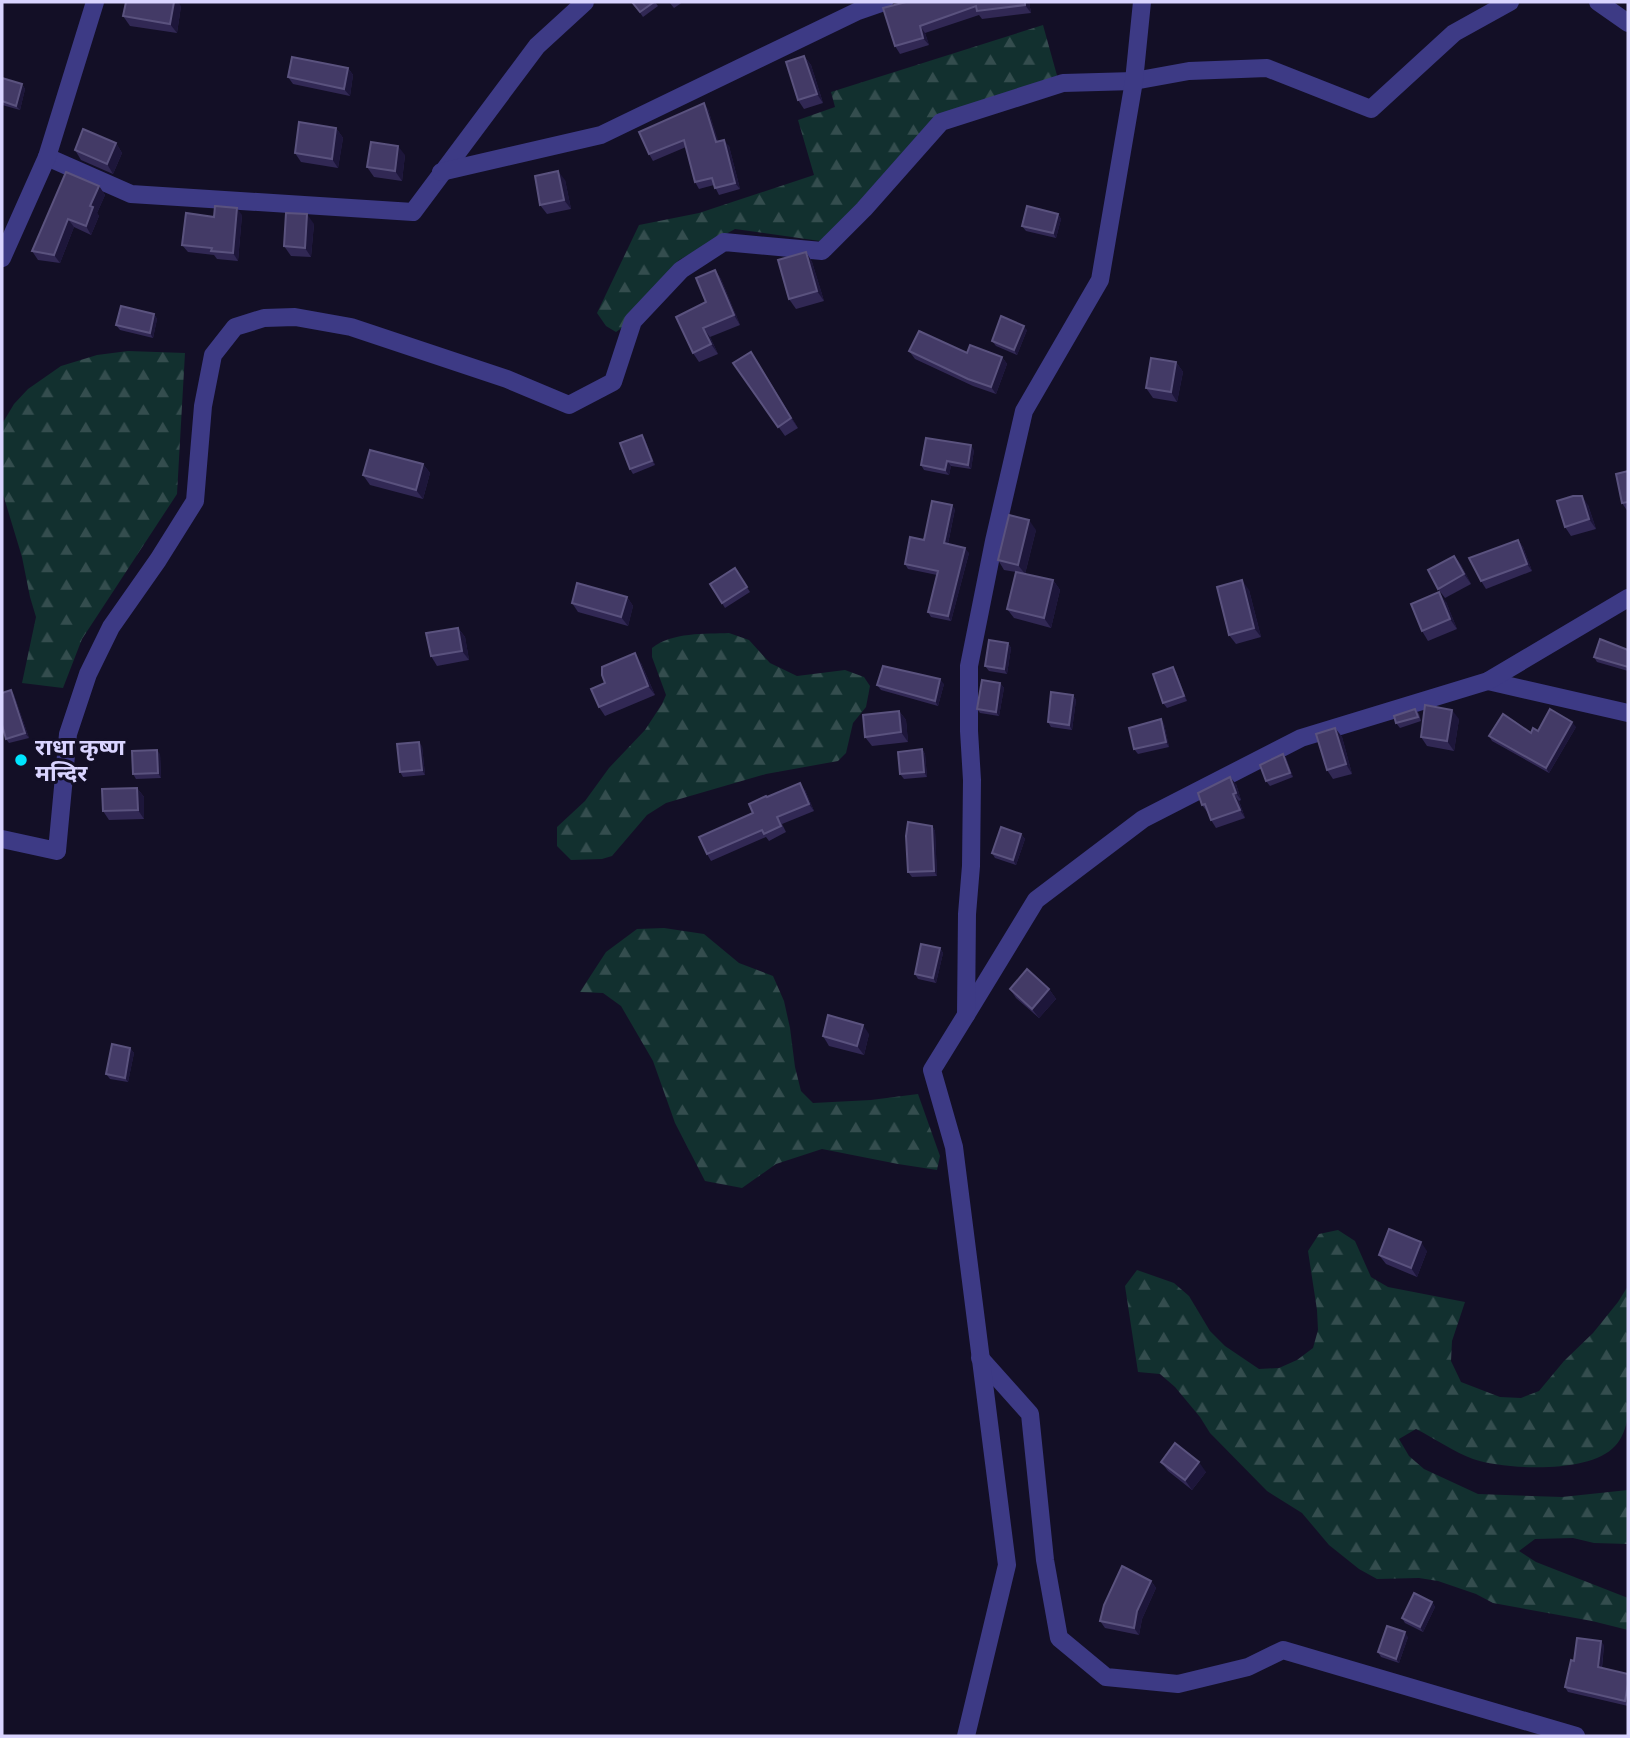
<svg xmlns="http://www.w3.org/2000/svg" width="1630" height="1738" font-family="Rubik,'Noto Sans Devanagari',sans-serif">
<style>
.forest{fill:url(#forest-firs)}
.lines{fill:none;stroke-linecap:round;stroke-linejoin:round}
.minor{stroke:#3d3a85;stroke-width:18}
.wall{fill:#312854}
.shaded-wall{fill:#1d163a}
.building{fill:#433a66;stroke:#5a527e;stroke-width:2}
.poi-dot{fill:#00e5ff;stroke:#130f26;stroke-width:2.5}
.labels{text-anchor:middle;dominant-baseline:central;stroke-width:6;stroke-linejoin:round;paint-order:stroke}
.poi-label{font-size:23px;font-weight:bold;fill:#d9d4ff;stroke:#130f26;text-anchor:start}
</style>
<defs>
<pattern id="forest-firs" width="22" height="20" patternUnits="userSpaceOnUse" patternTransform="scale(1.75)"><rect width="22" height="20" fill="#12302f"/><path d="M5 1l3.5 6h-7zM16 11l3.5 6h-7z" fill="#344d4e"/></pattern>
</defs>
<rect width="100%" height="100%" fill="#130f26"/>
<g class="forest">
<polygon points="1043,25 1058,79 938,118 858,207 820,241 735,229 679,260 638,305 623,327 616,332 606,326 597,313 639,225 699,213 814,175 798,120 835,107 831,92"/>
<polygon points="128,351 185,353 177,494 82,639 63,688 22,683 36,617 30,597 22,557 2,491 2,424 14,404 28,389 61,366 97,355"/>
<path d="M729,633L749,640L770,663L797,676L845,670L864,677L870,686L866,707L853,723L846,753L838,761L766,774L666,803L647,815L612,856L602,859L571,860L557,846V827L585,801L609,768L645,730L662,704L666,695L652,657V648C672,632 705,634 729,633Z"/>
<polygon points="664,928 704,934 739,963 773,976 784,1001 790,1028 795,1067 801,1091 813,1103 871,1100 918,1094 940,1156 937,1170 898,1164 822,1149 776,1164 742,1188 705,1181 675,1123 653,1061 621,1006 603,993 580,992 606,952 637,929"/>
<path d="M1338,1230L1355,1241L1371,1277L1388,1287L1465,1302L1452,1341L1451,1361L1461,1382L1500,1397L1521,1398L1539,1391L1564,1361L1593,1333L1618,1302L1628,1286V1417C1626,1427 1622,1439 1615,1446C1590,1474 1506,1470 1473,1459C1456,1453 1432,1437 1416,1429L1399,1439L1409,1456L1424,1469L1478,1494L1562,1497L1628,1490V1544L1594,1543L1573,1538L1535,1539L1519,1551L1536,1562L1628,1598V1630L1592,1621L1493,1603L1476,1594L1438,1581L1419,1578L1377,1579L1359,1569L1329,1545L1302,1513L1267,1491L1210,1433L1200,1417L1175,1387L1160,1374L1138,1372L1125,1286L1137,1270L1174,1283L1189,1296L1210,1331L1225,1346L1259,1369L1279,1368L1297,1360L1313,1348L1318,1330L1317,1310L1308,1251L1319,1234Z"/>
</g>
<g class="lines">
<g class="minor">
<polyline points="1598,2 1628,23"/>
<polyline points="47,157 131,194 413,212 537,46 585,2"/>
<polyline points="441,172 601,135 858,11 884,2"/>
<polyline points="2,258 47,157 95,2"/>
<polyline points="1488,681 1628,713"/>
<polyline points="2,839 57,851 68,734 88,674 111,627 158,560 195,501 203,406 213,355 235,327 264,318 295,317 351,327 507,379 569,405 613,382 633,321 681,270 724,242 822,251 864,209 941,122 1063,83 1134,81 1189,71 1267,68 1371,109 1454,33 1510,2"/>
<polyline points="966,1015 1036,900 1143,819 1301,738 1488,681 1628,598"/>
<polyline points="980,1358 1030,1414 1045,1560 1059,1638 1106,1677 1178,1684 1248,1667 1283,1650 1576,1736"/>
<polyline points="966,1736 1007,1565 954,1147 932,1070 966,1015 967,914 971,866 972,780 969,731 969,666 994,541 1024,411 1100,280 1134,81 1142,2"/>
</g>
</g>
<g class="wall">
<polygon points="632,2 655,2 658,6 643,17"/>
<polygon points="669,2 683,2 674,8"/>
<polygon points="906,2 1029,2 1031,13 982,19 979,15 925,33 929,45 900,54 895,46"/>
<polygon points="181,6 177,33 130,26 123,16"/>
<polygon points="804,56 811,65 823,103 804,109 798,100"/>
<polygon points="348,68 353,75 350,96 293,84 288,77"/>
<polygon points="2,78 22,84 25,89 20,110 2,105"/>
<polygon points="708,109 718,142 729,146 740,189 719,195 714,185 699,189 695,182 686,147 653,161 649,154"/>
<polygon points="336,128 343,138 338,168 301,162 295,153"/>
<polygon points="116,143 122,153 113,174 81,160 75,150"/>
<polygon points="405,155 402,181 374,177 367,167"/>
<polygon points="565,180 571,209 547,214 540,205"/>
<polygon points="99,186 105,195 97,213 99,216 91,235 74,227 60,263 38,260 32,251"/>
<polygon points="1058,214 1061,219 1056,238 1026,231 1022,226"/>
<polygon points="242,215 238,261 217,259 214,255 188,252 182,245 214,217"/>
<polygon points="314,224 311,257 291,256 284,246"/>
<polygon points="806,252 812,262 824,301 796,309 789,299"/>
<polygon points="715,270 721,279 740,325 710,337 718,354 699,362 693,353"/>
<polygon points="154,314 157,319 153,338 120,330 116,325"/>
<polygon points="1027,330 1017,355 996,346 992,341"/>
<polygon points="909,351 967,353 1002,357 1007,364 996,394 973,386 915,359"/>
<polygon points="757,361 798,428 785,436 733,363"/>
<polygon points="1176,362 1183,372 1177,402 1153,398 1146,388"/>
<polygon points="645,440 655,465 633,474 630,469"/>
<polygon points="974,450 971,469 951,466 949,475 924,470 921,465"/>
<polygon points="423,464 430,473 423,499 370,485 363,475"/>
<polygon points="1628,471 1628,512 1622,503"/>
<polygon points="1588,505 1596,529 1571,536 1565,527"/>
<polygon points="955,509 948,544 969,553 951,621 931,617 928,612 937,575 908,569 905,564 924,540"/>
<polygon points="1036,530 1025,574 1053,580 1060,590 1051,628 1014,618 1007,609 1016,572 1004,570 998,560"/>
<polygon points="1518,540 1523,547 1532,571 1486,589 1481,581"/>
<polygon points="1454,556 1461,565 1471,584 1445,598 1438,589"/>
<polygon points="735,568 750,592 725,608 710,584"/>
<polygon points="1249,590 1261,637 1236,644 1229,635"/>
<polygon points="627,597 633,606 628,626 578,612 572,603"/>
<polygon points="1446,602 1457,629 1428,641 1422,631"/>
<polygon points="458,628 465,637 469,660 437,666 431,656"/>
<polygon points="1008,643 1011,648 1007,674 989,671 985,666"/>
<polygon points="1628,650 1628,671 1597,662 1594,657"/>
<polygon points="641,663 655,695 605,716 599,707 605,683"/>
<polygon points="1176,672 1187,701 1167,708 1163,703"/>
<polygon points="1000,683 1004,688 999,716 980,713 977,709"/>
<polygon points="944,684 938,706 881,690 877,685"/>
<polygon points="11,690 14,695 29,738 9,743 6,739"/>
<polygon points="1073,695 1076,700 1072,730 1051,727 1048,722"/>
<polygon points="1415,709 1419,714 1421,721 1400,728 1396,723"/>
<polygon points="899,711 906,720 908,742 872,746 865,737"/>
<polygon points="1161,719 1164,724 1169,747 1138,754 1134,749"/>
<polygon points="1459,719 1454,751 1427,746 1421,737"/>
<polygon points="1576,727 1549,773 1492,741 1489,736 1531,733 1538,731"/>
<polygon points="1335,728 1342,737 1352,774 1333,779 1327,770"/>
<polygon points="422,746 425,775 403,777 400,772"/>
<polygon points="922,749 925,754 927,777 904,779 900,774"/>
<polygon points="160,754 161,778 136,779 133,774"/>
<polygon points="1283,754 1286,758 1293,777 1270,786 1266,781"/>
<polygon points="1236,784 1241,800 1239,801 1245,818 1216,828 1211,820 1208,813 1202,805"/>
<polygon points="137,788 144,797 144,819 109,820 103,811"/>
<polygon points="805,790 814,811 782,824 786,832 769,841 766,837 711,861 707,854 753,813 767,797"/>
<polygon points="932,826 935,831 937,876 912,877 908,872"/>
<polygon points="1021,834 1025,839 1016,865 995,858 992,853"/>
<polygon points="940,948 943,953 936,983 918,979 915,974"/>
<polygon points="1010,989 1049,989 1056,999 1039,1018 1016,998"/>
<polygon points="869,1034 864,1055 829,1046 823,1036"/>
<polygon points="130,1048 134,1053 128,1082 110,1079 106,1074"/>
<polygon points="1427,1251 1417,1277 1386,1264 1379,1255"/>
<polygon points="1161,1462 1206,1472 1192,1490 1168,1471"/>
<polygon points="1151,1581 1156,1588 1142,1619 1139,1635 1105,1628 1100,1621"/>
<polygon points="1432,1602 1435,1607 1423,1632 1405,1623 1402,1618"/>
<polygon points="1408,1637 1399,1663 1381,1657 1378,1652"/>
<polygon points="1604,1645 1602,1668 1628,1674 1628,1706 1568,1692 1565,1687 1574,1661"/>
</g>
<g class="shaded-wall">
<polygon points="174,2 178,2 181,6 177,33 170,24"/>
<polygon points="1025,2 1029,2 1031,13 1025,5"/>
<polygon points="920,26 925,33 929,45 923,38"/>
<polygon points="804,56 811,65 823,103 817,94"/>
<polygon points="348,68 353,75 350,96 344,89"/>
<polygon points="22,84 25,89 20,110 16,106"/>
<polygon points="704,103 708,109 721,149 716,142"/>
<polygon points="336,128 343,138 338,168 332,159"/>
<polygon points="724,140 729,146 740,189 735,183"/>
<polygon points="116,143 122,153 113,174 107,164"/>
<polygon points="398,146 405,155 402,181 395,171"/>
<polygon points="558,171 565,180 571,209 564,200"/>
<polygon points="99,186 105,195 97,213 99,216 91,235 86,226 90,206"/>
<polygon points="237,208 242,215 238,261 233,253"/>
<polygon points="307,214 314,224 311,257 305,248"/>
<polygon points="1058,214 1061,219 1056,238 1053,233"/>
<polygon points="68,219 74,227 60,263 54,255"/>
<polygon points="806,252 812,262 824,301 817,291"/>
<polygon points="715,270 721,279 740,325 734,315"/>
<polygon points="154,314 157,319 153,338 150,333"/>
<polygon points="1024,326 1027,330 1017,355 1014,350"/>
<polygon points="703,328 710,337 718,354 711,344"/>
<polygon points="751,352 757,361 798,428 791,418"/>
<polygon points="1002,357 1007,364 996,394 991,387"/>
<polygon points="1176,362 1183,372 1177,402 1171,392"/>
<polygon points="642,435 645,440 655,465 652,461"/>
<polygon points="971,445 974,450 971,469 968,465"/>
<polygon points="947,461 951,466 949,475 945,470"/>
<polygon points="423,464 430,473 423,499 416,490"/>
<polygon points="1582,496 1588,505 1596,529 1589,519"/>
<polygon points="952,505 955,509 947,548 944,543"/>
<polygon points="1029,520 1036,530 1025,574 1018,565"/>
<polygon points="1518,540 1523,547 1532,571 1527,564"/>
<polygon points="965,548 969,553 951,621 948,616"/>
<polygon points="1454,556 1461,565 1471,584 1464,574"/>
<polygon points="1053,580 1060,590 1051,628 1044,618"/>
<polygon points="1242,580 1249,590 1261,637 1254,628"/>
<polygon points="1439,592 1446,602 1457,629 1450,619"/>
<polygon points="627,597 633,606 628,626 621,617"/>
<polygon points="458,628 465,637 469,660 462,651"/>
<polygon points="1008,643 1011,648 1007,674 1004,669"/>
<polygon points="635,653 641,663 655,695 648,686"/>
<polygon points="1173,667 1176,672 1187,701 1184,696"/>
<polygon points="940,679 944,684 938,706 935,701"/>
<polygon points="1000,683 1004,688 999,716 996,712"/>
<polygon points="11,690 14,695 29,738 25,733"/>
<polygon points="1073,695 1076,700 1072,730 1069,725"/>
<polygon points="1452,710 1459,719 1454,751 1447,741"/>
<polygon points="899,711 906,720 908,742 901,732"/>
<polygon points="1161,719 1164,724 1169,747 1166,742"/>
<polygon points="1572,722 1576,727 1549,773 1546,768"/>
<polygon points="1335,728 1342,737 1352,774 1346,764"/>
<polygon points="419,742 422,746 425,775 422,770"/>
<polygon points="922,749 925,754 927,777 924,772"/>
<polygon points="157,750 160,754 161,778 158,773"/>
<polygon points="1283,754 1286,758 1293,777 1290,773"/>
<polygon points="1230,777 1236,784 1241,800 1236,793"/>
<polygon points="800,783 805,790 814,811 809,804"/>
<polygon points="137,788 144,797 144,819 138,810"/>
<polygon points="1233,794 1239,801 1245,818 1240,810"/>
<polygon points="932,826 935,831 937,876 934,871"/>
<polygon points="1021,834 1025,839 1016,865 1013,860"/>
<polygon points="940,948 943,953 936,983 933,978"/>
<polygon points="1049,989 1056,999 1039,1018 1032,1009"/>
<polygon points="863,1025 869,1034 864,1055 857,1046"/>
<polygon points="130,1048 134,1053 128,1082 125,1078"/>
<polygon points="1421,1242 1427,1251 1417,1277 1411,1268"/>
<polygon points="1199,1462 1206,1472 1192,1490 1185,1480"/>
<polygon points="1151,1581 1156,1588 1142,1619 1139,1635 1134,1628 1137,1611"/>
<polygon points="1432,1602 1435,1607 1423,1632 1420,1627"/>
<polygon points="1405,1632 1408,1637 1399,1663 1396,1659"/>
<polygon points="1601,1641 1604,1645 1601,1672 1598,1667"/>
<polygon points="1628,1684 1628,1706 1625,1701"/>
</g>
<g class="building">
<polygon points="126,2 174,2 170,24 123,16"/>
<polygon points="632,2 654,2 640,12"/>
<polygon points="906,2 1025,2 1025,5 977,11 976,6 920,26 923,38 895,46 883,8"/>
<polygon points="804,56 817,94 798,100 786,62"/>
<polygon points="292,57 348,68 344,89 288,77"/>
<polygon points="2,78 22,84 16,106 2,101"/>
<polygon points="704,103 716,142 724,140 735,183 715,188 712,178 695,182 684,140 649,154 639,132"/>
<polygon points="299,122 336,128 332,159 295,153"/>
<polygon points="83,129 116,143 107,164 75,150"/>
<polygon points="371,142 398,146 395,171 367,167"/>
<polygon points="558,171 564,200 540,205 535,176"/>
<polygon points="66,172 99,186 90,206 93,207 86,226 68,219 54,255 32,251"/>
<polygon points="215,206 237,208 233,253 211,251 212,248 182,245 186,213 214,217"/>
<polygon points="1027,206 1058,214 1053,233 1022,226"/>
<polygon points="286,213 307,214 305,248 284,246"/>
<polygon points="806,252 817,291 789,299 778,260"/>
<polygon points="715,270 734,315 703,328 711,344 693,353 676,317 706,302 696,278"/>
<polygon points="121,306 154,314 150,333 116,325"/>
<polygon points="1001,316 1024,326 1014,350 992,341"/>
<polygon points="919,331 967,353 970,345 1002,357 991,387 968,379 909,351"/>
<polygon points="751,352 791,418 778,427 733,363"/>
<polygon points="1151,358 1176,362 1171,392 1146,388"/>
<polygon points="642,435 652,461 630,469 620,443"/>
<polygon points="926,438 971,445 968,465 947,461 945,470 921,465"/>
<polygon points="370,450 423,464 416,490 363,475"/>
<polygon points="1628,471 1628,502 1622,503 1616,474"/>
<polygon points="1573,496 1582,496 1589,519 1565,527 1557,501"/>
<polygon points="932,501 952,505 944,543 965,548 948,616 928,612 938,571 905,564 910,537 924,540"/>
<polygon points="1009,515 1029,520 1018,565 998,560"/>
<polygon points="1518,540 1527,564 1481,581 1469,558"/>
<polygon points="1454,556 1464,574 1438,589 1428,570"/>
<polygon points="735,568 747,587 722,603 710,584"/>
<polygon points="1016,572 1053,580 1044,618 1007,609"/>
<polygon points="1242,580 1254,628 1229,635 1217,587"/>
<polygon points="577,583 627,597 621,617 572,603"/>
<polygon points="1439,592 1450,619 1422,631 1411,604"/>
<polygon points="458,628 462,651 431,656 426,633"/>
<polygon points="1600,639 1628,650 1628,667 1594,657"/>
<polygon points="989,640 1008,643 1004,669 985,666"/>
<polygon points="635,653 648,686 599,707 591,689 605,683 602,675 602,667"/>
<polygon points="883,666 940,679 935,701 877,685"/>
<polygon points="1173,667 1184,696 1163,703 1153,674"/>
<polygon points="982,680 1000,683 996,712 977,709"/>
<polygon points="11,690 25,733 6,739 2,725 2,693"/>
<polygon points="1051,692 1073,695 1069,725 1048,722"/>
<polygon points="1425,705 1452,710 1447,741 1421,737"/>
<polygon points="1415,709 1418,717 1396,723 1394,716"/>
<polygon points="1550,709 1572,722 1546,768 1489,736 1503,714 1531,733 1533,728 1538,731"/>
<polygon points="899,711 901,732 865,737 863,715"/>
<polygon points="1161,719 1166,742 1134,749 1129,728"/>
<polygon points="1335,728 1346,764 1327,770 1316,734"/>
<polygon points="419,742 422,770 400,772 397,744"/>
<polygon points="922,749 924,772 900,774 898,752"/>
<polygon points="157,750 158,773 133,774 132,751"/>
<polygon points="1283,754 1290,773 1266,781 1260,765"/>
<polygon points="1230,777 1236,793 1233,794 1240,810 1211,820 1205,804 1202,805 1198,793"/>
<polygon points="800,783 809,804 777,817 781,826 764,834 762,830 707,854 699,837 753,813 749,804 766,796 767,797"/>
<polygon points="137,788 138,810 103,811 102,789"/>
<polygon points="908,822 932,826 934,871 908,872 906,836"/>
<polygon points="1001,827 1021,834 1013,860 992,853"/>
<polygon points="921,944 940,948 933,978 915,974"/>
<polygon points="1027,969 1049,989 1032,1009 1010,989"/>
<polygon points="828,1015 863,1025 857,1046 823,1036"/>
<polygon points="112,1044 130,1048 125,1078 106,1074"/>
<polygon points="1389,1229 1421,1242 1411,1268 1379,1255"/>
<polygon points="1175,1443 1199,1462 1185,1480 1161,1462"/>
<polygon points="1122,1566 1151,1581 1137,1611 1134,1628 1100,1621 1104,1605"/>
<polygon points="1414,1593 1432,1602 1420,1627 1402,1618"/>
<polygon points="1387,1626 1405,1632 1396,1659 1378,1652"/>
<polygon points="1577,1638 1601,1641 1598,1667 1628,1674 1628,1684 1625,1701 1565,1687 1571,1660 1574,1661"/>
</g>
<circle class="poi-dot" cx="21" cy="760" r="7"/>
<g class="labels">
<g class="poi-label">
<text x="35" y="747">राधा कृष्ण<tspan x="35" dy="26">मन्दिर</tspan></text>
</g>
</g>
<rect width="1630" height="1738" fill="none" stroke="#d9d4ff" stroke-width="7"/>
</svg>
